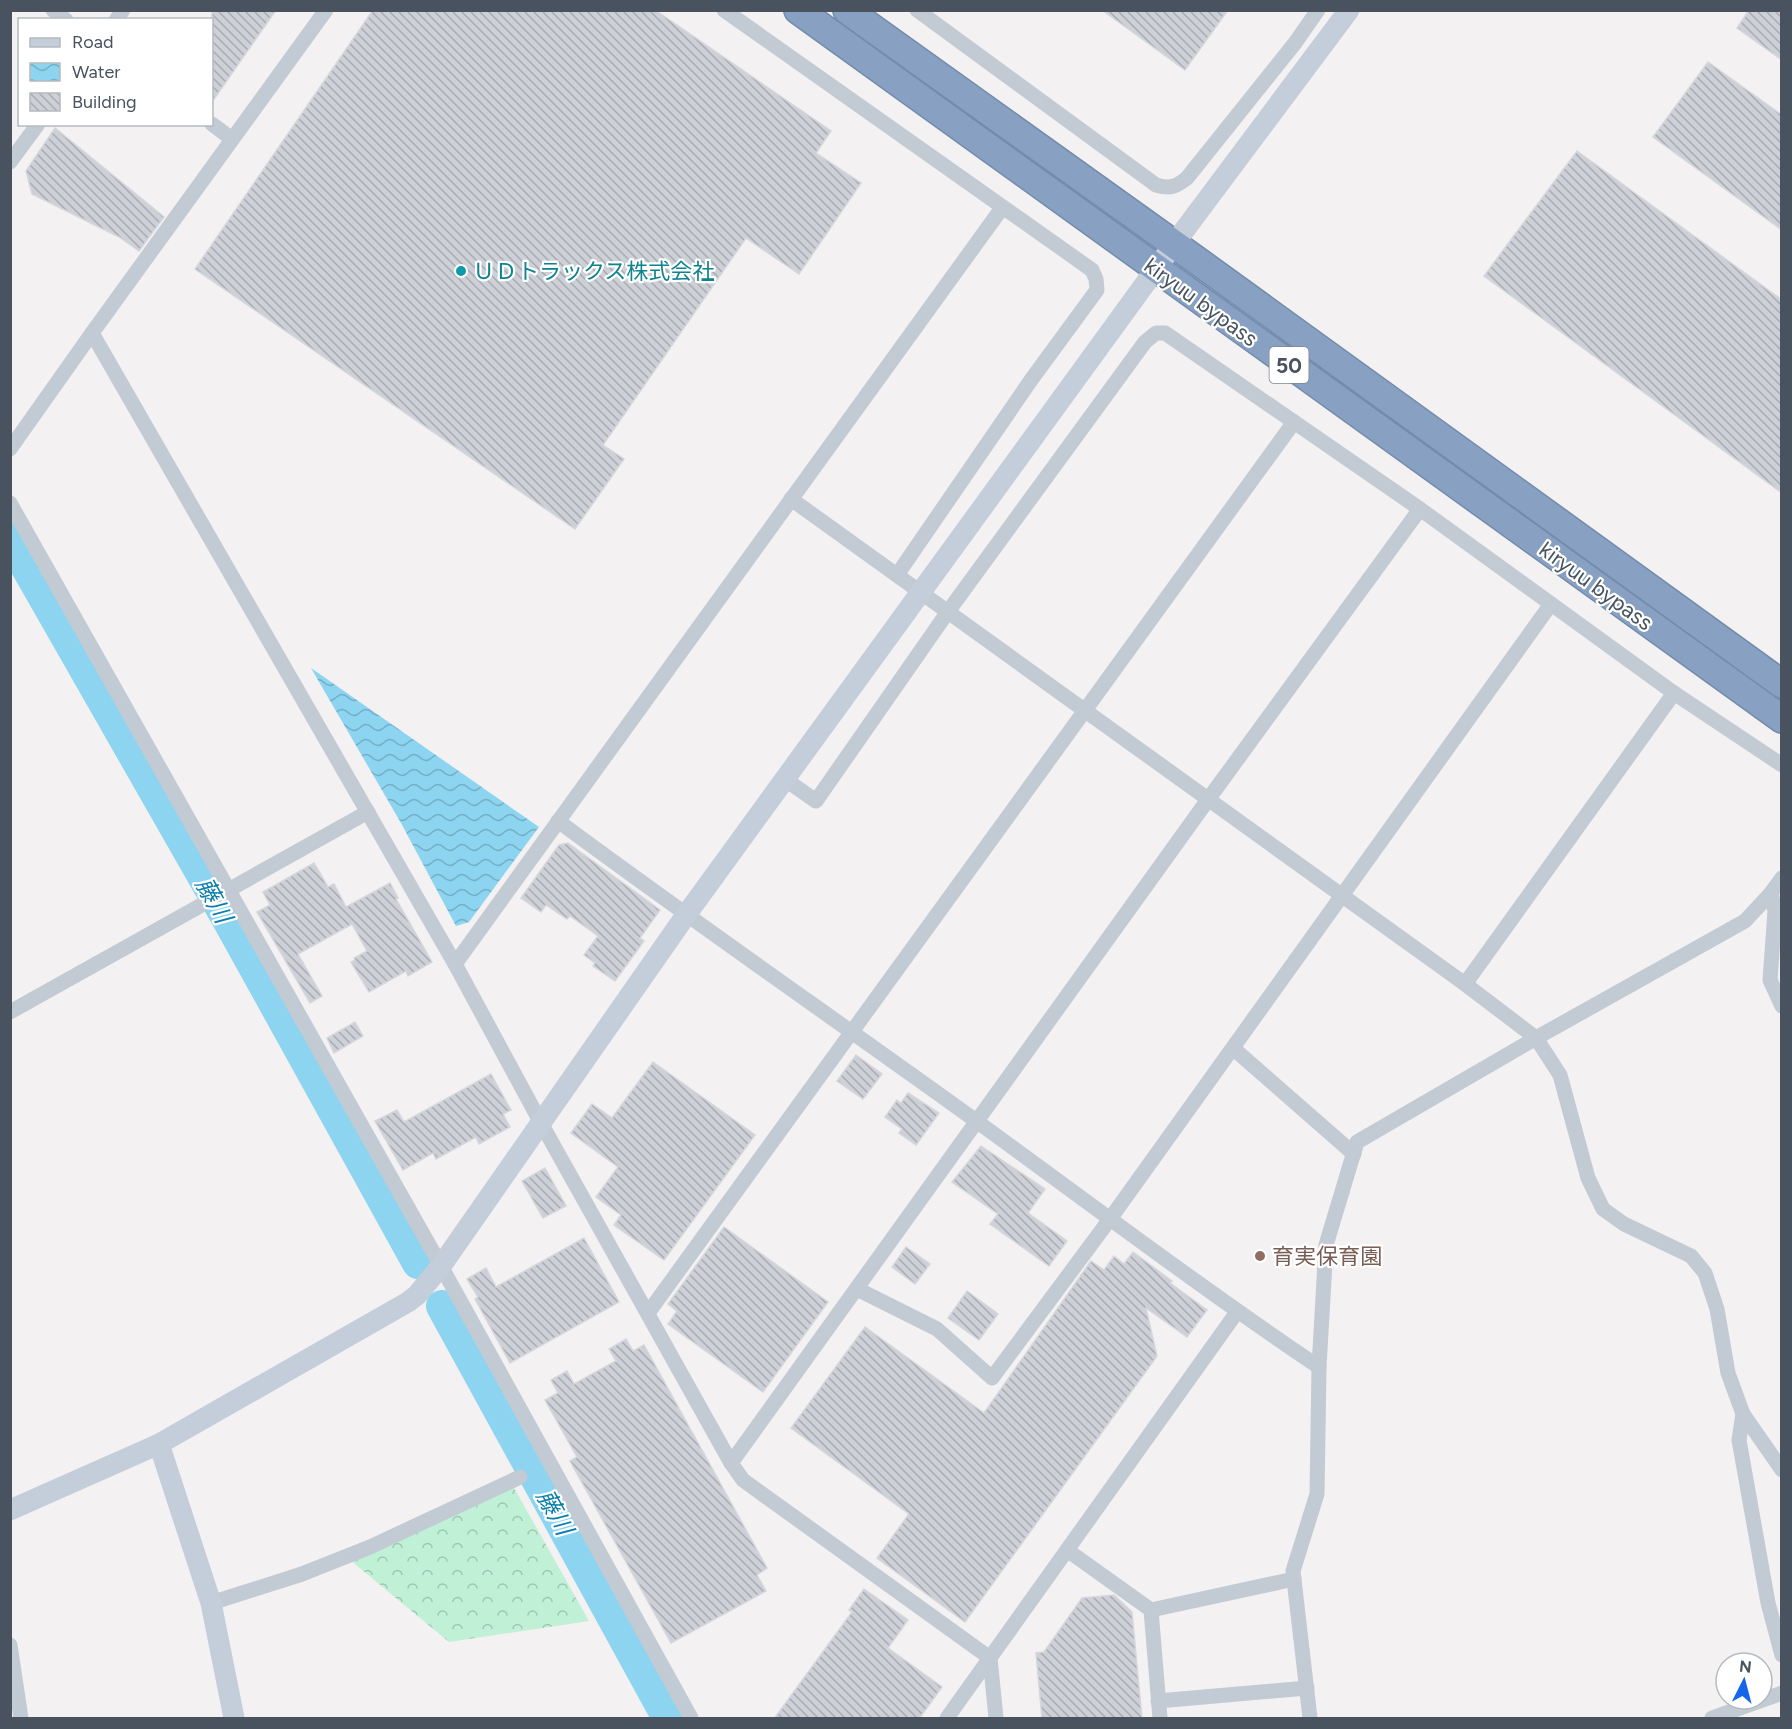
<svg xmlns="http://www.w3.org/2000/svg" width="1792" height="1729" font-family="Figtree,'Noto Sans JP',sans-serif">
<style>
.forest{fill:url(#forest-crowns)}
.water{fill:url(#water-waves)}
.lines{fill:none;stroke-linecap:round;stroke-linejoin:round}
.river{stroke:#8cd4ef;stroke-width:32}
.building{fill:url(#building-back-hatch);stroke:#d5d7dd;stroke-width:1.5}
.highway-casing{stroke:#738bac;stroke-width:30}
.street{stroke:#c2cad3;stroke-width:15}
.secondary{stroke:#c4cdda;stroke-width:21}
.highway{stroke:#88a0c1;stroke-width:27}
.culture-dot{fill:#0f9aa8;stroke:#fff;stroke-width:2}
.education-dot{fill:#8d6e63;stroke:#fff;stroke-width:2}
.labels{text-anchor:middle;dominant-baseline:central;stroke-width:4.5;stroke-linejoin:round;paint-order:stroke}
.shield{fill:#fff;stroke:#7f878f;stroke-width:1.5}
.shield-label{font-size:21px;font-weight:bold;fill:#48535f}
.culture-label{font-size:22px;fill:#0d838f;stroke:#fff;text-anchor:start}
.street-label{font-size:22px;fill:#48535f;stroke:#fff}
.education-label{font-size:22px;fill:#785e54;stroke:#fff;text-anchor:start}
.water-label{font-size:24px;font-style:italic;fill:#097eaa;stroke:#fff}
</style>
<defs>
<pattern id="forest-crowns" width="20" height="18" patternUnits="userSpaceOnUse" patternTransform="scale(1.5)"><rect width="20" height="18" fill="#c0f1d6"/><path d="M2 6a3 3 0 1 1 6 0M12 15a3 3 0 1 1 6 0" fill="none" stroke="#9ec6b1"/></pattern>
<pattern id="water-waves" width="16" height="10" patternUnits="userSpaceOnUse" patternTransform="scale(1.5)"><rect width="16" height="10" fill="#8cd4ef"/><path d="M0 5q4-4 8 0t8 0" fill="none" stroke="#74afc5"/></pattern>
<pattern id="building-back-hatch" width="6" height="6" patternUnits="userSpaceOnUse" patternTransform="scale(1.5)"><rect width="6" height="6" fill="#cdd0d6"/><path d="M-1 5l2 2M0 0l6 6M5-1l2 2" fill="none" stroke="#a8abb1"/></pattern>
</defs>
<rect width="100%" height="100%" fill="#f3f1f1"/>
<polygon class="forest" points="513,1486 589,1621 449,1642 350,1560"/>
<polygon class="water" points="311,668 539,827 469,922 456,926 401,823"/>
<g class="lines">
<g class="river">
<polyline points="10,538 231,925 418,1263"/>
<polyline points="442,1306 668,1718"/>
</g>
</g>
<g class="building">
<polygon points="212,10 276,10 212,102"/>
<polygon points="373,10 655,10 831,131 816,153 861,183 799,274 746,238 603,445 624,459 575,529 195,269"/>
<polygon points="1102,10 1228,10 1185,70"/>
<polygon points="1749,10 1782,10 1782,60 1737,28"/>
<polygon points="1708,62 1782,115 1782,230 1653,137"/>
<polygon points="55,128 164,217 139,251 119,237 32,194 26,171"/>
<polygon points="1577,151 1782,300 1782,493 1484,276"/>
<polygon points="568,843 660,910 640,938 644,941 615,981 593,966 595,963 584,955 598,936 570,916 567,919 546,905 541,912 521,898 559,845"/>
<polygon points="314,863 328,887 334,884 346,907 390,883 398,898 396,899 432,962 408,976 406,971 369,992 351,962 355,960 354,958 367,951 352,924 298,954 322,996 310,1003 257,912 270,905 263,892"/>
<polygon points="355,1022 363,1036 334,1053 327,1038"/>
<polygon points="856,1055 882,1074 863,1099 837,1081"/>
<polygon points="653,1062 755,1135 664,1260 614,1225 621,1215 596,1197 618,1167 571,1133 592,1104 612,1118"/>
<polygon points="491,1074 511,1110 503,1114 510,1127 479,1144 476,1137 436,1159 433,1153 403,1170 375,1121 397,1110 404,1122"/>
<polygon points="908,1093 939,1113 916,1145 899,1133 902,1129 885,1117 897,1100 901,1103"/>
<polygon points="981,1146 1045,1189 1028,1213 1067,1241 1049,1266 990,1224 998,1214 952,1182"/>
<polygon points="545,1168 566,1206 543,1218 522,1181"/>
<polygon points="724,1227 828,1302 763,1392 668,1324 677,1311 668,1304"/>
<polygon points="584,1238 619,1302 510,1363 475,1299 478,1297 467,1279 486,1268 496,1287"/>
<polygon points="906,1247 930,1264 915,1284 892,1267"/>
<polygon points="1133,1252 1172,1281 1170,1283 1207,1310 1187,1337 1146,1308 1157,1356 965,1622 877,1558 909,1514 791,1428 865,1327 984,1413 1091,1261 1104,1270 1114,1256 1124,1264"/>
<polygon points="967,1291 998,1314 979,1340 948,1318"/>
<polygon points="626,1339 633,1351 644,1345 767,1568 757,1575 766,1591 671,1643 570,1461 577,1457 545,1400 558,1393 551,1380 567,1371 574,1384 616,1361 609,1349"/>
<polygon points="864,1589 908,1620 888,1648 942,1687 919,1719 774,1719 852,1612 849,1610"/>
<polygon points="1114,1595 1132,1612 1142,1719 1042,1719 1036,1653 1044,1652 1082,1598"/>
</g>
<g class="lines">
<defs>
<g id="highway">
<polyline points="798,10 1782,719"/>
<polyline points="847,10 1199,262 1782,684"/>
</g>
</defs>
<use href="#highway" class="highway-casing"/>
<g class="street">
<polyline points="53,10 66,20"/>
<polyline points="724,10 1092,270 1096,279 1097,290 1031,380 897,575"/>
<path d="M917,10L1156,185C1170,189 1176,187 1187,178L1295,43L1318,10"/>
<polyline points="116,20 123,10"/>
<polyline points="212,124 232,139"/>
<polyline points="10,162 38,124"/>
<polyline points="92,333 455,964 541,1123 731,1463 743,1480 990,1658 996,1718"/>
<polyline points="10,449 92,333 326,10"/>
<polyline points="791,499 1465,984 1536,1038 1560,1075 1588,1178 1603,1209 1624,1224 1691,1256 1705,1273 1717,1309 1728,1373 1743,1414 1782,1470"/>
<polyline points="10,503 441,1266 691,1718"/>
<polyline points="786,780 816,801 947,613 1145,342 1156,333 1165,333 1420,509 1674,693 1782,765"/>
<path d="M558,821C697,924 839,1022 979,1123C1092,1205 1203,1289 1319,1367"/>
<polyline points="1771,893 1775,911 1770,980 1782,1006"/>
<polyline points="455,964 1002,208"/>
<polyline points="1465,984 1674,693"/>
<polyline points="10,1012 368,812"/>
<polyline points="1234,1049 1354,1154"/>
<polyline points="857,1289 937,1329 992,1378 1110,1219 1551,604"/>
<polyline points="648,1313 1294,422"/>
<polyline points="1743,1414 1739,1440 1768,1603 1782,1655"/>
<polyline points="731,1463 1207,801 1420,509"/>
<polyline points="1067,1550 1151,1610 1160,1718"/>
<polyline points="211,1603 302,1574 370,1547 520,1477"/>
<polyline points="1151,1610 1294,1579"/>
<polyline points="10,1645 21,1718"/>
<polyline points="1158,1701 1307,1688"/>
<polyline points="947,1718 1237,1312"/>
<polyline points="1310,1718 1293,1571 1317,1494 1319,1367 1326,1245 1357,1142 1536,1038 1745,921 1771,893 1782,878"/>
<polyline points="1712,1718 1782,1693"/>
</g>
<g class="secondary">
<polyline points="159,1444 211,1603 234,1718"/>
<polyline points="10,1510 159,1444 408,1302 417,1295 441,1266 686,915 1174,244 1349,10"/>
</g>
<use href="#highway" class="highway"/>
</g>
<circle class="culture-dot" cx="461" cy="271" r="6"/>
<circle class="education-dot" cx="1260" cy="1256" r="6"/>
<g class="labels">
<rect class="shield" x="1269.5" y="347" width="39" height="36" rx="4.5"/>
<g class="shield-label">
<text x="1289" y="365">50</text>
</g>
<g class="culture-label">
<text x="473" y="271">ＵＤトラックス株式会社</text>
</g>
<g class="street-label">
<text transform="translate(1201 302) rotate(36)">kiryuu bypass</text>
<text transform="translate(1596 586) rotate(36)">kiryuu bypass</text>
</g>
<g class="education-label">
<text x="1272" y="1256">育実保育園</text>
</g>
<g class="water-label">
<text transform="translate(214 900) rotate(61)">藤川</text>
<text transform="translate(555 1512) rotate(61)">藤川</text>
</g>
</g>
<rect width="1792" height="1729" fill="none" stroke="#48535f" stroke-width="24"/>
<rect x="18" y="18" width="195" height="108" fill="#ffffff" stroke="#b6babf" stroke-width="1.5"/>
<rect x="30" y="38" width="30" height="9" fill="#c4cdda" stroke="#b6babf" stroke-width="1.5"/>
<text x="72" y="48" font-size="18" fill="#48535f">Road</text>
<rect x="30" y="63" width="30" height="18" fill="url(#water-waves)" stroke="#b6babf" stroke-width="1.5"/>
<text x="72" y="78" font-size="18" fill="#48535f">Water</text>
<rect x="30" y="93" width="30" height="18" fill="url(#building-back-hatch)" stroke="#b6babf" stroke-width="1.5"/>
<text x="72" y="108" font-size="18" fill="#48535f">Building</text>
<g transform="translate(1744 1681) rotate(6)"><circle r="28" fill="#ffffff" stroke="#b6babf" stroke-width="1.5"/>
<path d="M0-4.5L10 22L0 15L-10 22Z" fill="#1565ea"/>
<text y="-9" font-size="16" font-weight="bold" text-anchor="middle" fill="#48535f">N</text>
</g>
</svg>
